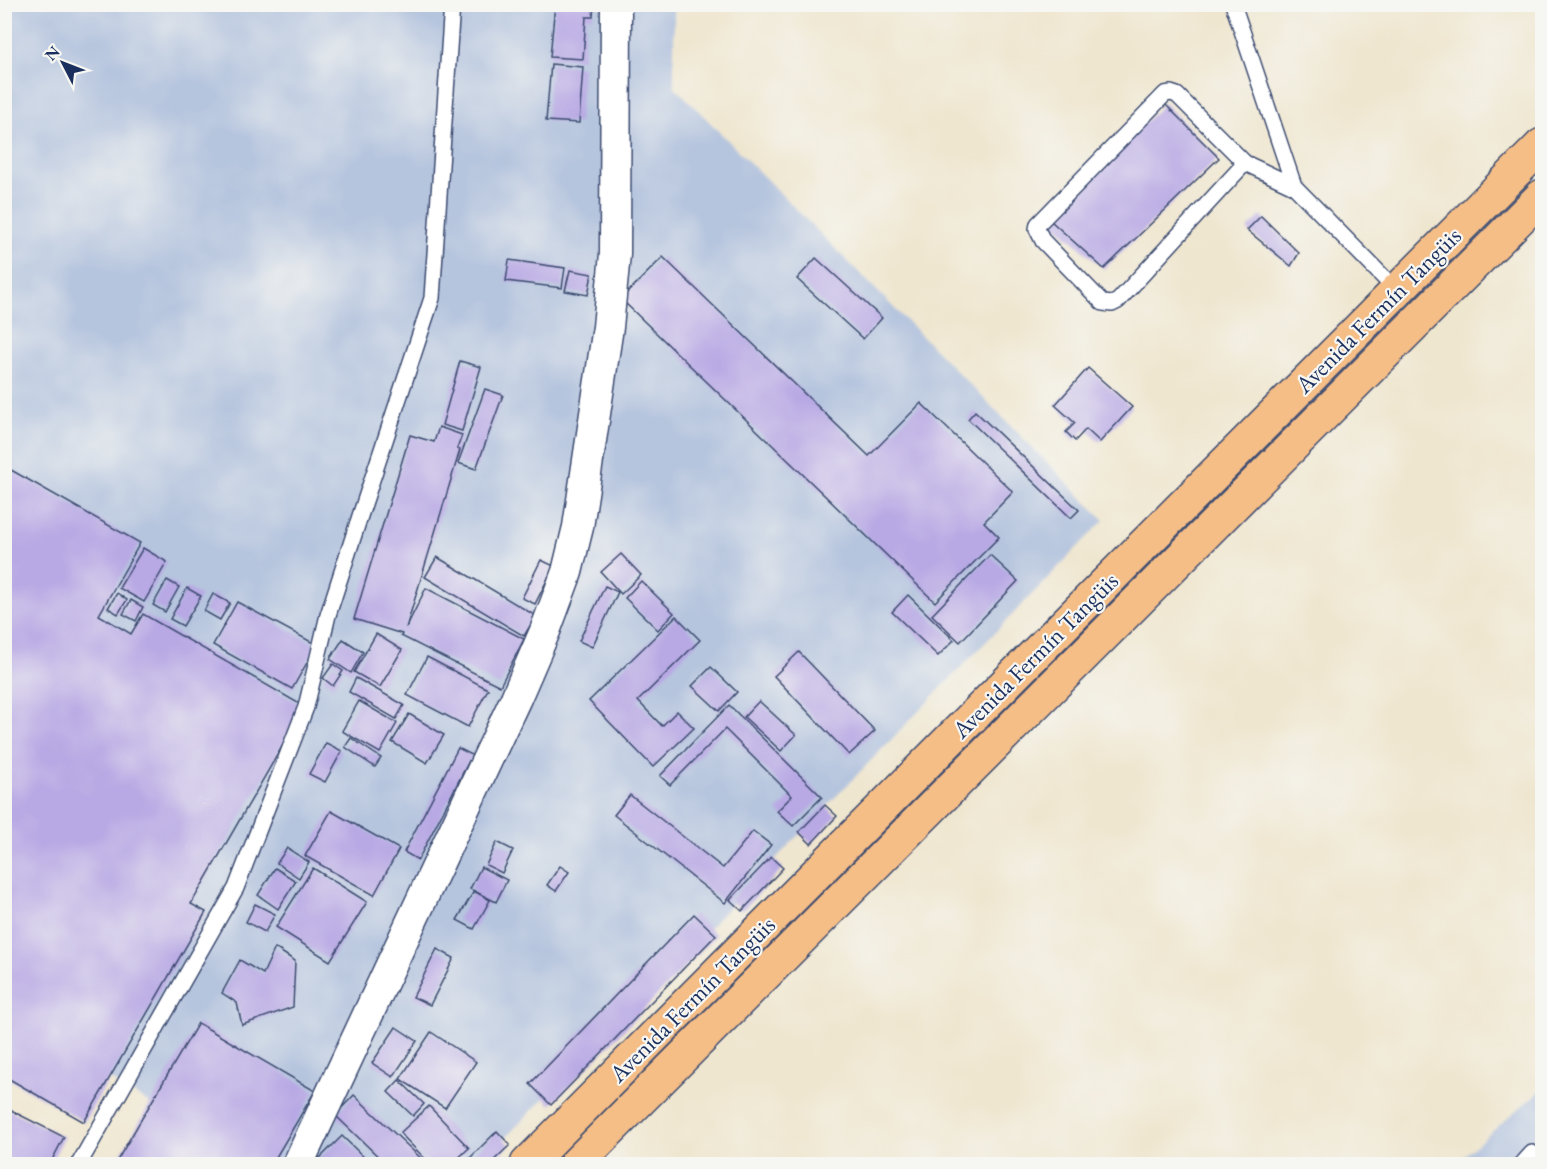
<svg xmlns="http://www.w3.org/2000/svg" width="1547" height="1169" font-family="'EB Garamond',serif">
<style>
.industrial{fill:#b6c5de}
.building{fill:#b8a9e4}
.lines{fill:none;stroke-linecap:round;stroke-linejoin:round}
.service-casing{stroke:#3b4a6f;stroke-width:18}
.minor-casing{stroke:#3b4a6f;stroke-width:33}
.primary-casing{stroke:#3b4a6f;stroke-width:36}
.service{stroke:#fff;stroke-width:15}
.minor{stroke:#fff;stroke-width:30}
.primary{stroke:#f6be87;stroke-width:33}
.labels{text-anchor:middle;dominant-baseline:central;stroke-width:4.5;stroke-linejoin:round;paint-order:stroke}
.street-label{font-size:24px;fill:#1b2f5e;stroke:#f6f6f2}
</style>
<rect width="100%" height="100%" fill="#f6f6f2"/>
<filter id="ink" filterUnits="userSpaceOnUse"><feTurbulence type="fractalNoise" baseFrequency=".0167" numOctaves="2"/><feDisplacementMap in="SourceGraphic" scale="12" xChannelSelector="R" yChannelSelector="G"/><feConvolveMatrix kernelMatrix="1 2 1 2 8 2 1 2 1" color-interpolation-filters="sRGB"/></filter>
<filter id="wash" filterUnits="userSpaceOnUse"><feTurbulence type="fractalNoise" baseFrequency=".008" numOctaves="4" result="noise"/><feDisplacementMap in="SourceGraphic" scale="24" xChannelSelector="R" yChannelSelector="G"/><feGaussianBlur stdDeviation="1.35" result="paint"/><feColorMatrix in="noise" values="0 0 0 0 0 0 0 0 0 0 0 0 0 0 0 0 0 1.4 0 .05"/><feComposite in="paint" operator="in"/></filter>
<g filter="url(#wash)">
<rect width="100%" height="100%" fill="#efe6cf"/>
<g class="industrial">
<polygon points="4,5 674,5 674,86 1104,520 480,1164 250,1164 5,1016"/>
<polygon points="1542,1089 1542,1164 1454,1164"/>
</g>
<g id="blocks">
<g class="building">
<polygon points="555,4 594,4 593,17 586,17 583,59 550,57"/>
<polygon points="551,64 583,67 579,123 546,121"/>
<polygon points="1164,103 1219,158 1104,269 1051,221"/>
<polygon points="1261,216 1299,253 1291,266 1247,230"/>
<polygon points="663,257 869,456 921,403 1013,492 984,522 999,537 935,602 621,299"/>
<polygon points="816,258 882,318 863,339 797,279"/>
<polygon points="509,260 565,268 562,288 506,281"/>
<polygon points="570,270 592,274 588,295 565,291"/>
<polygon points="460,361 481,367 462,431 442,425"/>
<polygon points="1088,368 1132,407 1100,442 1086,429 1075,441 1066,432 1075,423 1055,405"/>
<polygon points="485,389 503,395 476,469 458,463"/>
<polygon points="975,411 1079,510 1071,518 968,419"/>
<polygon points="439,427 462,435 457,449 460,450 406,628 426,588 524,639 500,686 401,636 402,634 354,619 410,435 434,442"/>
<polygon points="4,466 140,543 99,615 131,634 143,614 305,707 191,904 206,912 84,1122 4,1076"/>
<polygon points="143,548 167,562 144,602 119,588"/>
<polygon points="621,554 641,575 621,594 601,572"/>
<polygon points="990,555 1018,581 960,642 932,615"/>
<polygon points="437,557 536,616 524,636 425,577"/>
<polygon points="541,560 554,566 535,604 522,598"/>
<polygon points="167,580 179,587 165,612 153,605"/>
<polygon points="641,581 674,613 658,630 625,598"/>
<polygon points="605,586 618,592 592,647 579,641"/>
<polygon points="187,588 201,596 183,626 170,619"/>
<polygon points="117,593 127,600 118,614 108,608"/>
<polygon points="213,594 230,603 220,620 204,611"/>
<polygon points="908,595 954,640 938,656 892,612"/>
<polygon points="131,600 143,607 136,621 123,614"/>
<polygon points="237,602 317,645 292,689 213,645"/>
<polygon points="676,616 700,640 638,701 662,726 677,711 694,728 653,767 589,701"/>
<polygon points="376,634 402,650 380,687 354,672"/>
<polygon points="343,639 363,652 351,673 330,659"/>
<polygon points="799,652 875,731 849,755 774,676"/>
<polygon points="427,657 488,689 468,727 407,695"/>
<polygon points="333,664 343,671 333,686 323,678"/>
<polygon points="711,667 737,692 719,711 692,686"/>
<polygon points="356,678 404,705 396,719 349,692"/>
<polygon points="359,701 397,723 380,753 342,731"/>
<polygon points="759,701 796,735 781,751 744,717"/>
<polygon points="729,705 822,797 793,826 777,811 792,796 725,729 670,785 660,776"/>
<polygon points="409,714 444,735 427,763 392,742"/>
<polygon points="351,738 381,758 375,767 345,747"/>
<polygon points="326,743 342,751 325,782 309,774"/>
<polygon points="458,748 472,755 418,860 404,852"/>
<polygon points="630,795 723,868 753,831 771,845 725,903 614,815"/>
<polygon points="825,805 837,816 811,844 799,832"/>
<polygon points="331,811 399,849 374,895 305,856"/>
<polygon points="497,842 513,850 502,873 486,865"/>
<polygon points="287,848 309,862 299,878 277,863"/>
<polygon points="771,857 783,868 742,911 730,900"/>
<polygon points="560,866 569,872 556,891 547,885"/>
<polygon points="481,867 507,880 496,902 470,889"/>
<polygon points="275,868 296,881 278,909 258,895"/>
<polygon points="313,868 367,902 330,961 276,927"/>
<polygon points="474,891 490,900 474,929 457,920"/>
<polygon points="255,904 275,914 265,932 246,922"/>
<polygon points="694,914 716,935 551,1105 530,1084"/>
<polygon points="275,948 295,961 293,1007 242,1025 237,1003 222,993 240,960 263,974"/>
<polygon points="437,949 454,958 430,1005 413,997"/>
<polygon points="198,1023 315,1091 272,1164 115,1164"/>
<polygon points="396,1027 417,1041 393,1077 372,1063"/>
<polygon points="431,1032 476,1062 445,1108 400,1079"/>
<polygon points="399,1080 424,1104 413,1116 388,1092"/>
<polygon points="354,1095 427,1164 386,1164 335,1115"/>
<polygon points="429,1106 469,1148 452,1164 430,1164 400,1133"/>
<polygon points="4,1107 64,1137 50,1164 4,1164"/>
<polygon points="497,1131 510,1145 490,1164 464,1164"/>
<polygon points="342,1136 371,1164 314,1164"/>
</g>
</g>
</g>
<g filter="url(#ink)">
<use href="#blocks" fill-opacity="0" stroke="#3b4a6f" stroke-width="1.5"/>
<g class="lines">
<defs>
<g id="service">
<polyline points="1233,4 1294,186 1397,291"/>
<polyline points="1245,163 1177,95 1171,93 1165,94 1038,224 1037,229 1043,241 1103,303 1112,304 1118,301 1245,163 1294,186"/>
<polyline points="79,1164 236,888 306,707 328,615 360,516 432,298 452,4"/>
<polyline points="1522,1164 1532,1153"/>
</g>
<polyline id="minor" points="298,1164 516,698 545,631 567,572 578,527 608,327 615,254 616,4"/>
<g id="primary">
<polyline points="527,1164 1542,145"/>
<polyline points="576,1164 1542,196"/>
</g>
</defs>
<use href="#service" class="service-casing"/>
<use href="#minor" class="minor-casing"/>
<use href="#primary" class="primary-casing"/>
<use href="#service" class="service"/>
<use href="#minor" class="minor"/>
<use href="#primary" class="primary"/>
</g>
</g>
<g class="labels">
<g class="street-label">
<text transform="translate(1378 310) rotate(-45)">Avenida Fermín Tangüis</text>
<text transform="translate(1035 655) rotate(-45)">Avenida Fermín Tangüis</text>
<text transform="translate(692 999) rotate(-45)">Avenida Fermín Tangüis</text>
</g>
</g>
<rect width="1547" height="1169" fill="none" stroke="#f6f6f2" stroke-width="24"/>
<g transform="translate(63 63) rotate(312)" stroke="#f6f6f2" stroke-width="4.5" paint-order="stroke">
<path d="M0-4.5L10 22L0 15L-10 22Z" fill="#1b2f5e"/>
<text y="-9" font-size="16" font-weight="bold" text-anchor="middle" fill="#1b2f5e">N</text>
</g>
</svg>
